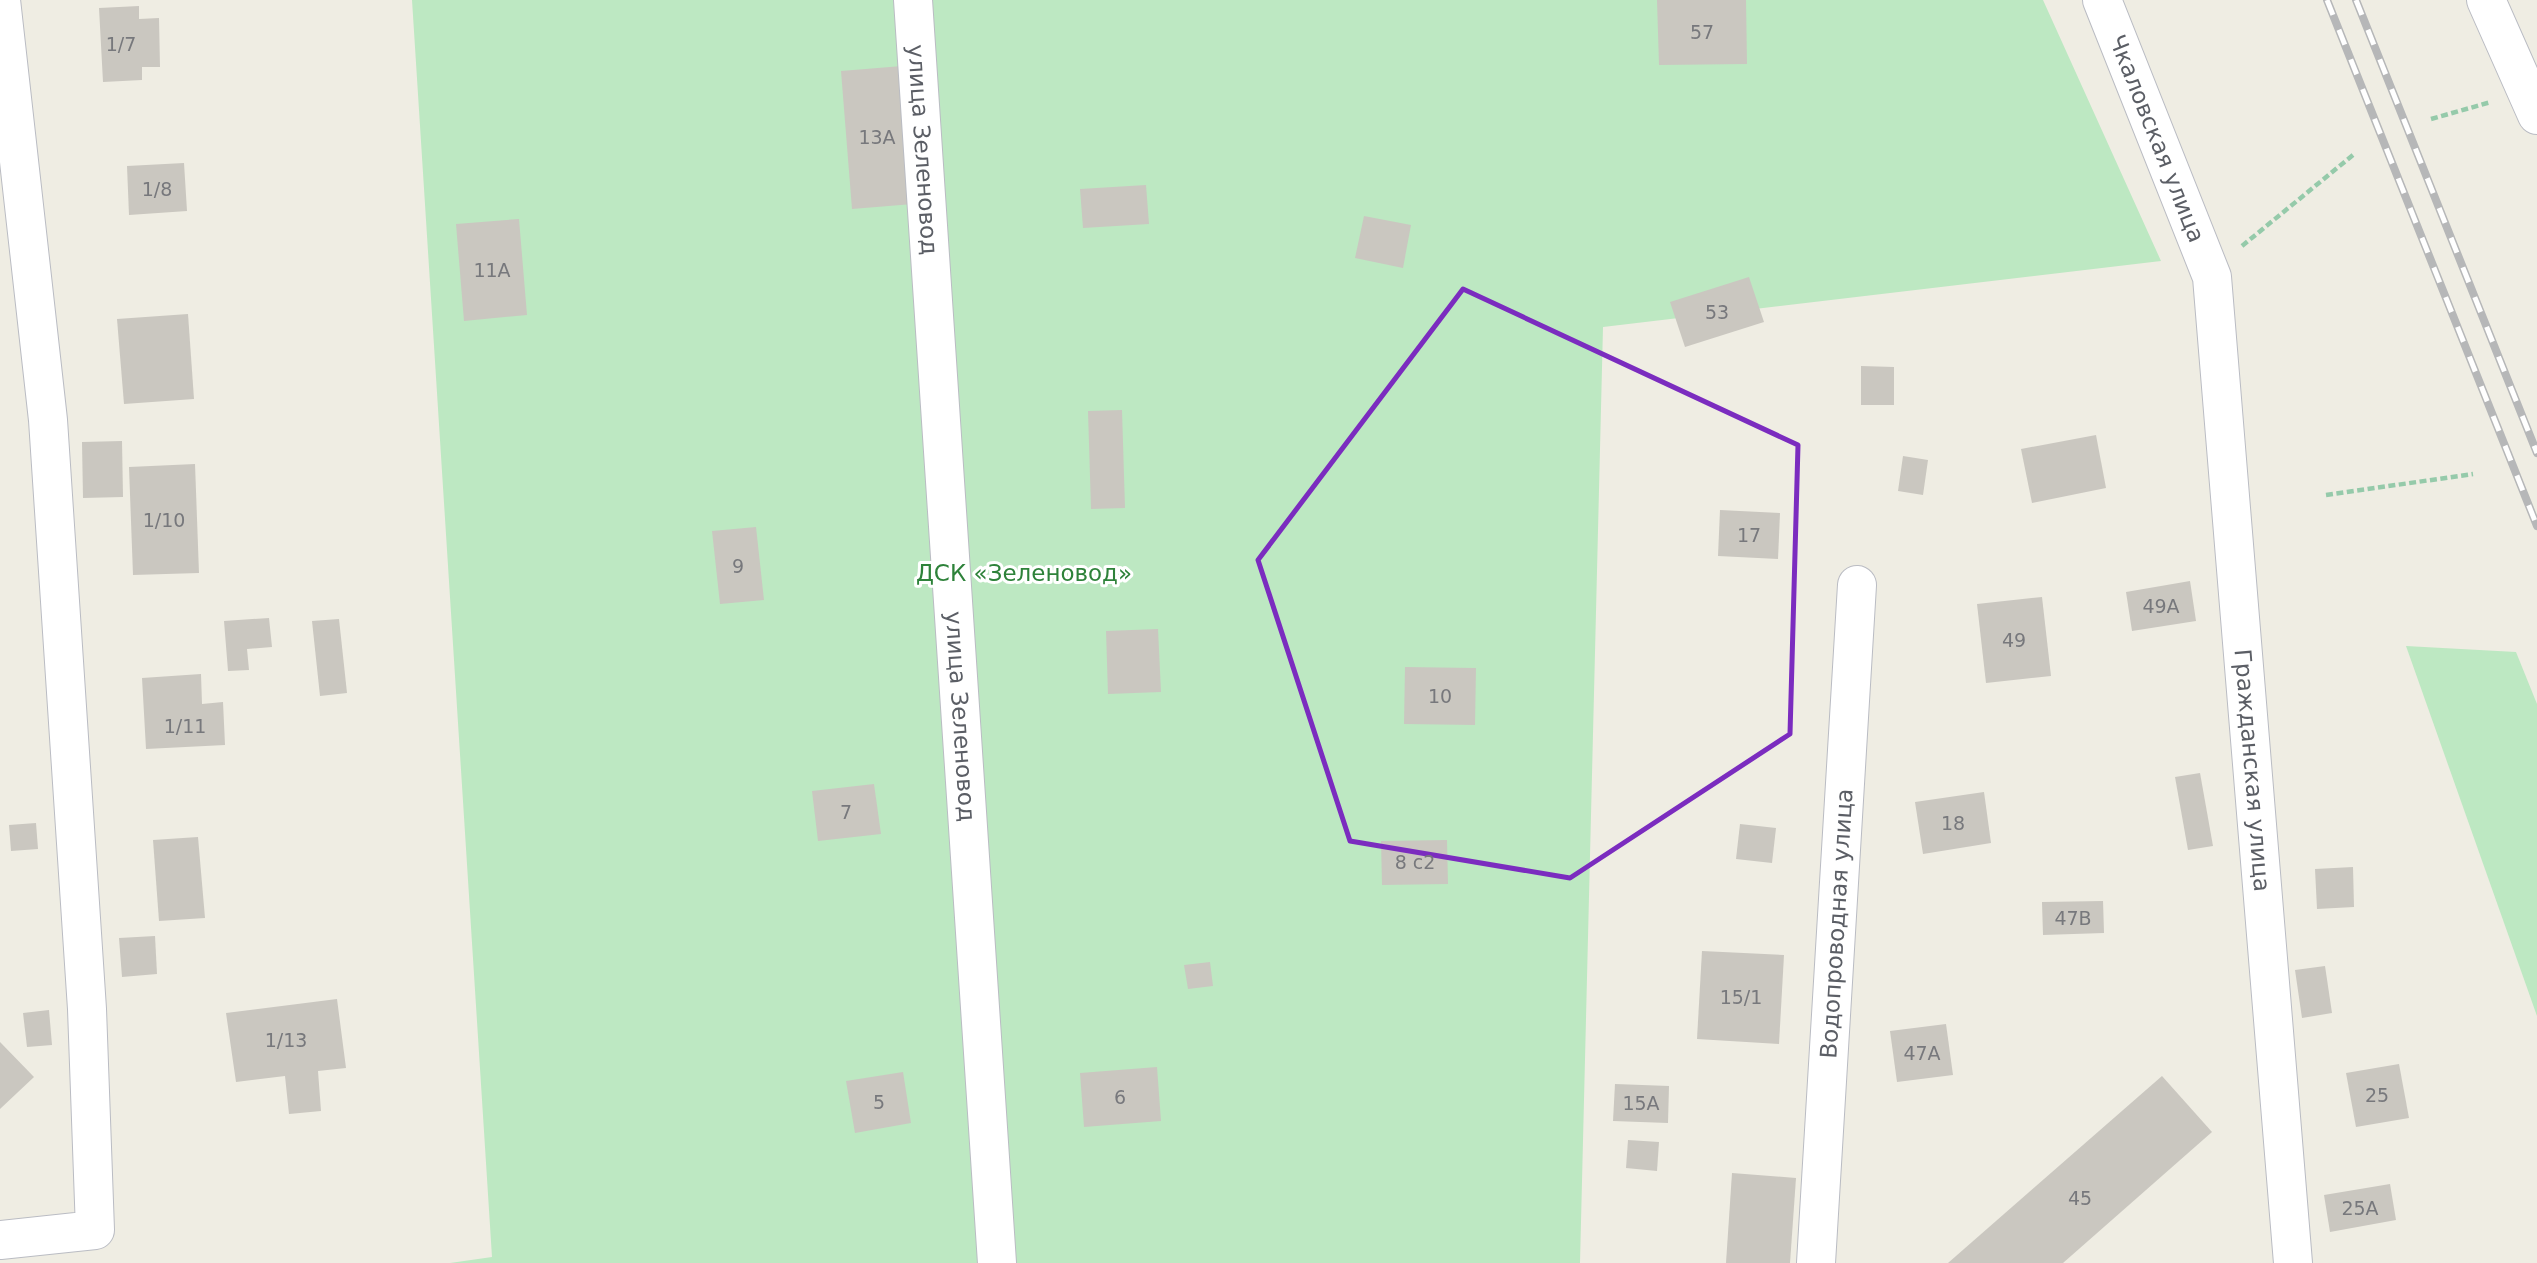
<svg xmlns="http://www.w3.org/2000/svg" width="2537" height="1263" font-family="'DejaVu Sans',sans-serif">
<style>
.green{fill:#bde8c2}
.building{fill:#cac7c0}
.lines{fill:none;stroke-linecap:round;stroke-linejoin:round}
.minor-casing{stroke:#babcc3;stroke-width:40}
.path{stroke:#95caaa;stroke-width:4.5;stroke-dasharray:7 3.5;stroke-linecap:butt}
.minor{stroke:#fff;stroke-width:38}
.rail-casing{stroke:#b6b7b8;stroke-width:8}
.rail{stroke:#fff;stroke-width:5;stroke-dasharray:16;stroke-linecap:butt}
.marked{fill:none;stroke:#7b2cbf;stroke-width:5;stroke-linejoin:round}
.labels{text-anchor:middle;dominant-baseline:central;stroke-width:6;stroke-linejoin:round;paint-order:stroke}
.number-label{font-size:19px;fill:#77787c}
.street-label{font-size:23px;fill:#5b5e65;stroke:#fff}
.park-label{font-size:23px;fill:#2e823a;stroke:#fff}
</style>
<rect width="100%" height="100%" fill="#efede3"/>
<g class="green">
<polygon points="412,0 2043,0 2161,261 1603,327 1580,1263 450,1263 492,1257"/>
<polygon points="2406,646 2516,652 2537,704 2537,1016"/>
</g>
<g class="building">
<polygon points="1657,0 1746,0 1747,64 1659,65"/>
<polygon points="139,6 139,19 159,18 160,67 142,67 142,80 103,82 99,8"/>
<polygon points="902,66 913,204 852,209 841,71"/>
<polygon points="184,163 187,211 129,215 127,166"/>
<polygon points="1146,185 1149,224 1083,228 1080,189"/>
<polygon points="1364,216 1411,225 1403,268 1355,258"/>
<polygon points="519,219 527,315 464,321 456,224"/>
<polygon points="1749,277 1764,322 1685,347 1670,302"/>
<polygon points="188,314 194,399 124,404 117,319"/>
<polygon points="1861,366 1894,367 1894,405 1861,405"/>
<polygon points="1122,410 1125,508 1091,509 1088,411"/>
<polygon points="2096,435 2106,488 2032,503 2021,449"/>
<polygon points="122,441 123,497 83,498 82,442"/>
<polygon points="1903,456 1928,460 1923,495 1898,491"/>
<polygon points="195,464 199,573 133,575 129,467"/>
<polygon points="1720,510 1780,513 1778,559 1718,556"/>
<polygon points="756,527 764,600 720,604 712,531"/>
<polygon points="2190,581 2196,621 2132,631 2126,592"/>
<polygon points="2042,597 2051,676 1986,683 1977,604"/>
<polygon points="269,618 272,647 247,649 249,670 228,671 224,621"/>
<polygon points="339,619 347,693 320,696 312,621"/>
<polygon points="1158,629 1161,692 1108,694 1106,631"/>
<polygon points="1405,667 1476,668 1475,725 1404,724"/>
<polygon points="201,674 202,704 223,702 225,745 146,749 142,678"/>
<polygon points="2200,773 2213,846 2188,850 2175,777"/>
<polygon points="874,784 881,834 818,841 812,791"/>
<polygon points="1984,792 1991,843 1923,854 1915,802"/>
<polygon points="36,823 38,849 11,851 9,825"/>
<polygon points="1740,824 1776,828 1772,863 1736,859"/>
<polygon points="198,837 205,918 159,921 153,840"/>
<polygon points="1447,840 1448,884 1382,885 1381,841"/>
<polygon points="2353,867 2354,907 2317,909 2315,869"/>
<polygon points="2103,901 2104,933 2043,935 2042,902"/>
<polygon points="155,936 157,974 122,977 119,938"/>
<polygon points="1702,951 1784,955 1779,1044 1697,1039"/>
<polygon points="1210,962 1213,986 1188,989 1184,965"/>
<polygon points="2325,966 2332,1013 2302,1018 2295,970"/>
<polygon points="337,999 346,1068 318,1071 321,1111 289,1114 285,1076 236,1082 226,1013"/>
<polygon points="49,1010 52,1045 27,1047 23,1013"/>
<polygon points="1946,1024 1953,1075 1897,1082 1890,1031"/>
<polygon points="0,1042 34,1077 0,1109"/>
<polygon points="2399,1064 2409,1118 2356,1127 2346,1073"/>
<polygon points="1157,1067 1161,1121 1084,1127 1080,1073"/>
<polygon points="903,1072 911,1123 855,1133 846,1081"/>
<polygon points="2162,1076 2212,1132 2063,1263 1948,1263"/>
<polygon points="1615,1084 1669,1086 1668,1123 1613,1121"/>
<polygon points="1628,1140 1659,1142 1657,1171 1626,1168"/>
<polygon points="1732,1173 1796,1178 1790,1263 1726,1263"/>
<polygon points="2390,1184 2396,1220 2330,1232 2324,1195"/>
</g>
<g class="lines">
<defs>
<g id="minor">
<path id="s1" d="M913,0L997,1263"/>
<path id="s2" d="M2102,0L2212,277L2293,1263"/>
<polyline points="2486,0 2537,115"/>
<polyline points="0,1240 95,1230 87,1009 48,420 1,0"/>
<path id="s3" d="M1816,1263L1857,585"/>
</g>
</defs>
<use href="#minor" class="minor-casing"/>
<g class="path">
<polyline points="2431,119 2491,102"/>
<polyline points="2242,246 2353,155"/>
<polyline points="2326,495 2473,474"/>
</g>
<use href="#minor" class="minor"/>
<defs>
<g id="rail">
<polyline points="2327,0 2537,526"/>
<polyline points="2356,0 2537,453"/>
</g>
</defs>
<use href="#rail" class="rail-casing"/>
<use href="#rail" class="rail"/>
</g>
<path class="marked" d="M1463,289L1798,445L1790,734L1570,878L1350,841L1258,560Z"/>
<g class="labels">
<g class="number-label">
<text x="1702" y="32">57</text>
<text x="121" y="44">1/7</text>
<text x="877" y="137">13А</text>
<text x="157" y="189">1/8</text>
<text x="492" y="270">11А</text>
<text x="1717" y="312">53</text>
<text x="164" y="520">1/10</text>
<text x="1749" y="535">17</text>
<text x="738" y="566">9</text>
<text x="2161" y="606">49А</text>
<text x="2014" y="640">49</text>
<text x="1440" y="696">10</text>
<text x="185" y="726">1/11</text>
<text x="846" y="812">7</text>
<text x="1953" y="823">18</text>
<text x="1415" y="862">8 с2</text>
<text x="2073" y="918">47В</text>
<text x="1741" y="997">15/1</text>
<text x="286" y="1040">1/13</text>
<text x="1922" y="1053">47А</text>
<text x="2377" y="1095">25</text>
<text x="1120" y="1097">6</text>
<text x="879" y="1102">5</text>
<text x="1641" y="1103">15А</text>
<text x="2080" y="1198">45</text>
<text x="2360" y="1208">25А</text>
</g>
<g class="street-label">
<text stroke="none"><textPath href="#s2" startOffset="149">Чкаловская улица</textPath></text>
<text stroke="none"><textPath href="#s1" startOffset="150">улица Зеленовод</textPath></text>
<text stroke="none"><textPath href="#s1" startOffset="718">улица Зеленовод</textPath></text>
<text stroke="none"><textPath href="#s2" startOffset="793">Гражданская улица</textPath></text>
<text stroke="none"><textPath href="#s3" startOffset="340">Водопроводная улица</textPath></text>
</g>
<g class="park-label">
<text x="1024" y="573">ДСК «Зеленовод»</text>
</g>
</g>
</svg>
